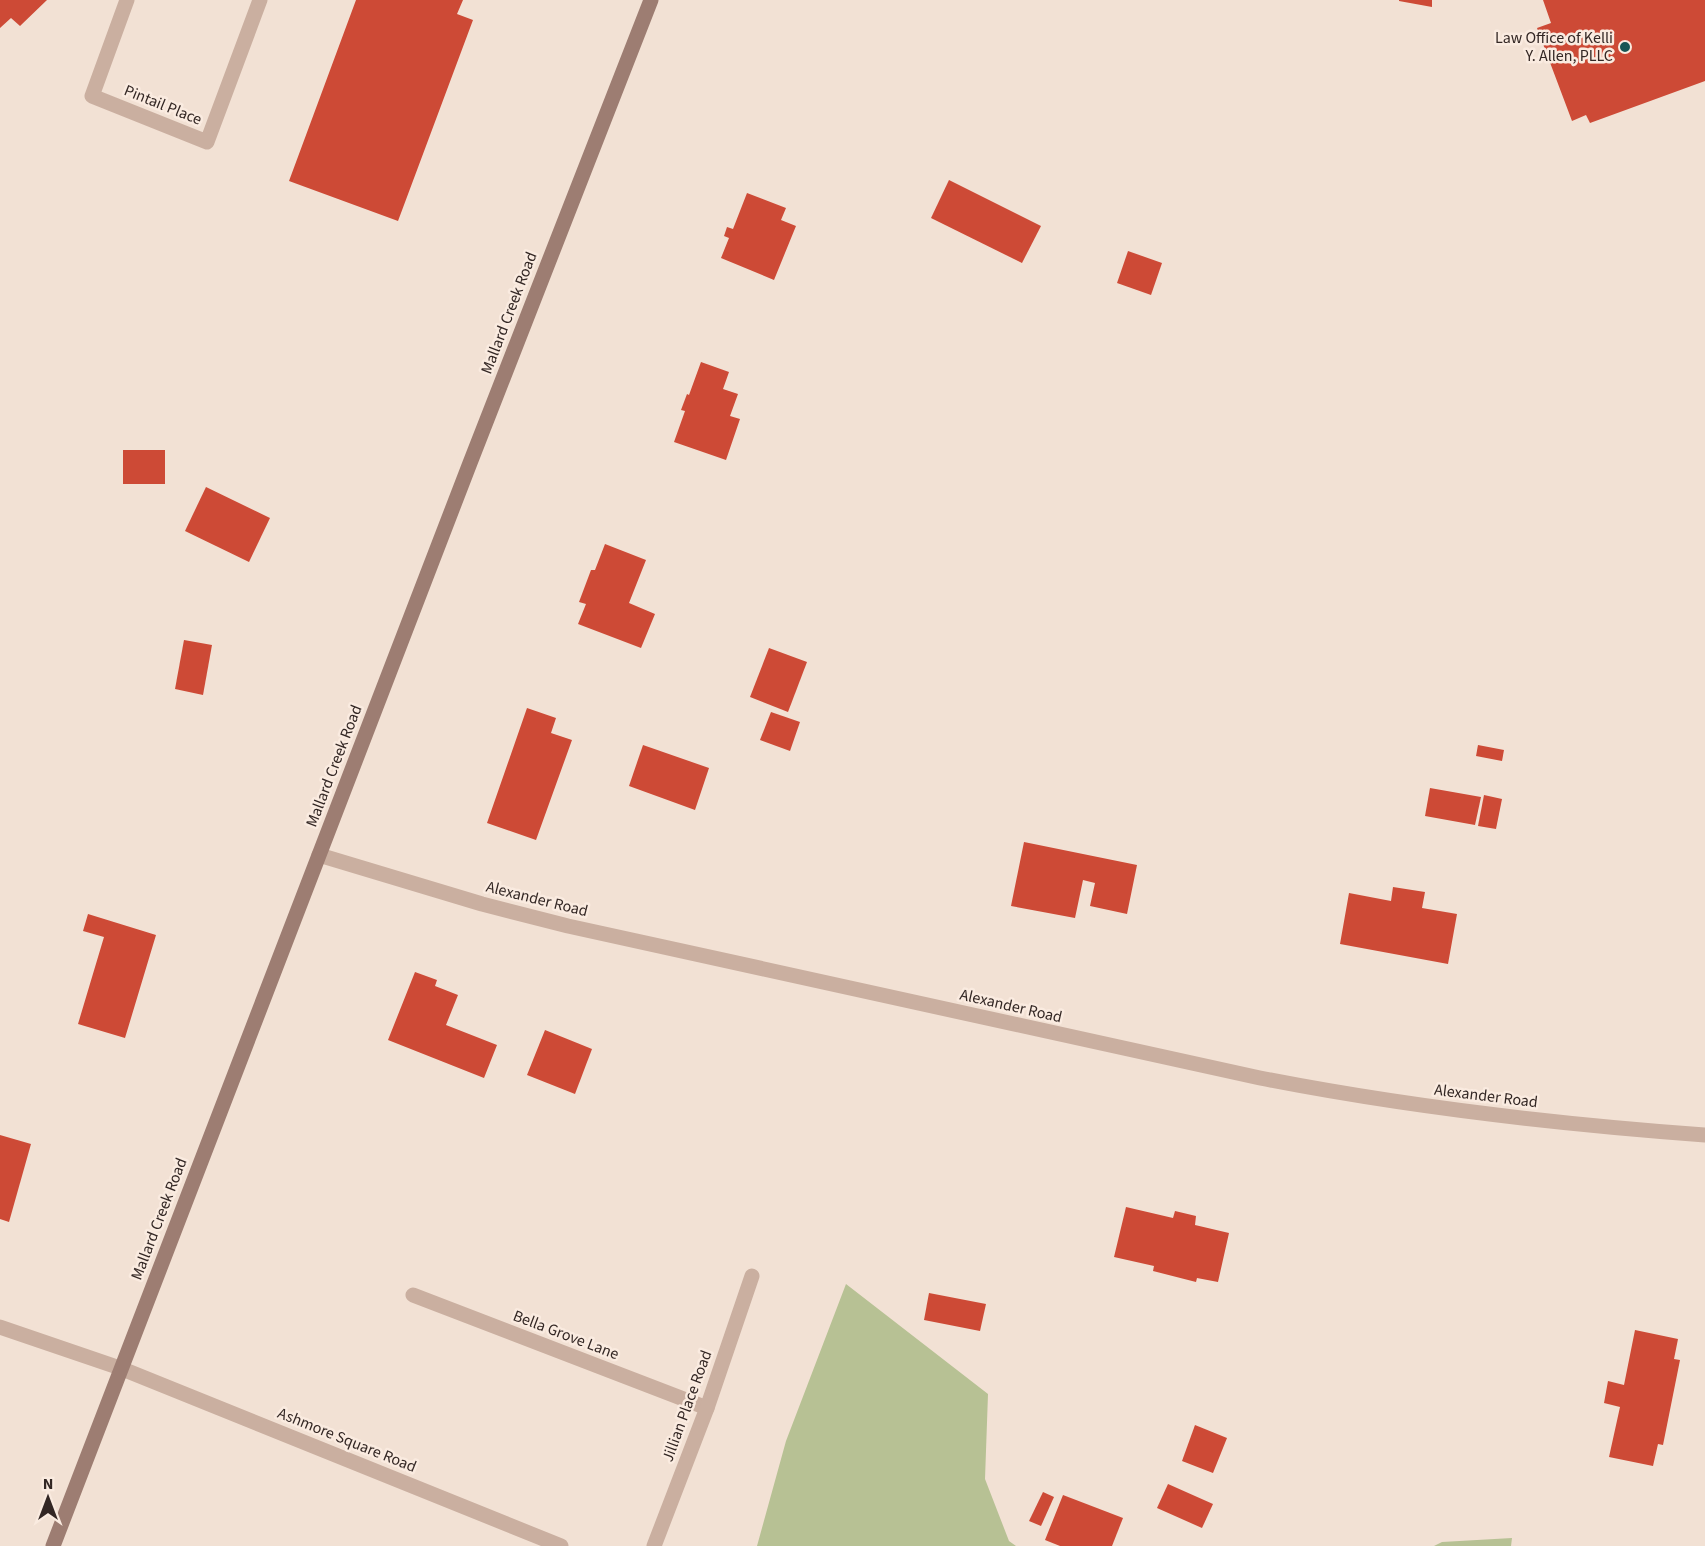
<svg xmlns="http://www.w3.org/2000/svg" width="1705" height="1546" font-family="'Source Sans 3',sans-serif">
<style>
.green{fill:#b7c194}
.building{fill:#cd4a36}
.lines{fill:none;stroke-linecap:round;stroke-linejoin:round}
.street{stroke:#caafa0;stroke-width:15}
.secondary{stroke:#9d7d72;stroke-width:15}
.poi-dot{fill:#175654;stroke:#faebe0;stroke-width:2}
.labels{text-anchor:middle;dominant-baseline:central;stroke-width:5;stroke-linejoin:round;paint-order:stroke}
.poi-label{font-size:16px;fill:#332724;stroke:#faebe0;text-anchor:end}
.street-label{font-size:16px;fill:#332724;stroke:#faebe0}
</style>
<rect width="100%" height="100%" fill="#f2e1d4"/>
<g class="green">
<polygon points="846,1284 988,1394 985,1479 1009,1541 1016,1546 757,1546 786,1441"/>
<polygon points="1512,1538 1511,1546 1434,1546 1442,1542"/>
</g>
<g class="building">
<polygon points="0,0 47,0 20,26 11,18 0,28"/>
<polygon points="356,0 463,0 457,14 473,20 398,221 289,181"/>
<polygon points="1399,0 1432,0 1432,7 1399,1"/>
<polygon points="1543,0 1705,0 1705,81 1590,123 1586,115 1572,121 1537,28 1551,23"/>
<polygon points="949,180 1041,226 1022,263 931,218"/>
<polygon points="747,193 786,208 781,220 796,226 774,280 721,258 729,238 724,236 727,227 733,229"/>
<polygon points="1128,251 1162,263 1151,295 1117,283"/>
<polygon points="701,362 729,372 723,389 738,394 730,416 740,419 726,460 674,442 685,411 681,410 687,394 689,395"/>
<rect x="123" y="450" width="42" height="34"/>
<polygon points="206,487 270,518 249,562 185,531"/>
<polygon points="605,544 646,560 629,603 655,614 641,648 578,624 586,604 579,602 591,570 595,570"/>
<polygon points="184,640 212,645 203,695 175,689"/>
<polygon points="769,648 807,662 788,712 750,697"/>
<polygon points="527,708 556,718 551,733 572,740 536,840 487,823"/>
<polygon points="771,712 800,722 790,751 760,740"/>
<polygon points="643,745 709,768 695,810 629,786"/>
<polygon points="1478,745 1504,750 1502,761 1476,756"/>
<polygon points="1430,788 1481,797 1475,825 1425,816"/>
<polygon points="1484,795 1502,799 1496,829 1478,826"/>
<polygon points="1024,842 1137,865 1127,914 1090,906 1095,883 1083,880 1075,918 1011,906"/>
<polygon points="1393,887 1425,892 1422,908 1457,914 1448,964 1340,944 1349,893 1391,901"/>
<polygon points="88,914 156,935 125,1038 78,1024 104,937 83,931"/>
<polygon points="415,972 437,980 435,986 458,995 446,1025 497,1045 484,1078 388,1040"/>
<polygon points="545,1030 592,1049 575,1094 527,1075"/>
<polygon points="0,1135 31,1144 9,1222 0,1219"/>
<polygon points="1126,1207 1173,1218 1175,1211 1196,1216 1195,1225 1229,1233 1218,1282 1197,1278 1196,1282 1153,1271 1154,1266 1114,1257"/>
<polygon points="929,1293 986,1304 980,1331 924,1320"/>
<polygon points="1635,1330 1678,1339 1674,1359 1680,1360 1663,1445 1658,1444 1653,1466 1609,1457 1620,1407 1604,1403 1608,1381 1624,1385"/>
<polygon points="1195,1425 1227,1438 1213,1473 1182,1461"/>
<polygon points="1168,1484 1213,1504 1202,1528 1157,1508"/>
<polygon points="1043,1492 1054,1497 1041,1526 1029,1521"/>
<polygon points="1063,1495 1123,1518 1112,1546 1060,1546 1045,1540"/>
</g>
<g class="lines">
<g class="street">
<polyline points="127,0 92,96 207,142 260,0"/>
<path d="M319,855L482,904L568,926L1260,1078C1407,1107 1555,1124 1705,1135"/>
<polyline points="413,1295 707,1408"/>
<polyline points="0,1327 120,1368 561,1546"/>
<polyline points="654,1546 707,1408 752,1276"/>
</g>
<polyline class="secondary" points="53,1546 470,463 651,0"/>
</g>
<circle class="poi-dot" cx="1625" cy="47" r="6"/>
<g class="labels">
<g class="poi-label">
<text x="1613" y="38">Law Office of Kelli<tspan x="1613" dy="18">Y. Allen, PLLC</tspan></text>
</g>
<g class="street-label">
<text transform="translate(163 105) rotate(22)">Pintail Place</text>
<text transform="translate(509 313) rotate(-69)">Mallard Creek Road</text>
<text transform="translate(334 766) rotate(-69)">Mallard Creek Road</text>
<text transform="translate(537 899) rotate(14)">Alexander Road</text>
<text transform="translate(1011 1006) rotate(13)">Alexander Road</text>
<text transform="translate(1486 1096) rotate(7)">Alexander Road</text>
<text transform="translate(159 1219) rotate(-69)">Mallard Creek Road</text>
<text transform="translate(566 1335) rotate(21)">Bella Grove Lane</text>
<text transform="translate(687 1406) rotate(-70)">Jillian Place Road</text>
<text transform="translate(347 1440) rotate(22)">Ashmore Square Road</text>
</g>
</g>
<g transform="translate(48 1498)" stroke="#faebe0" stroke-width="4.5" paint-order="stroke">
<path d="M0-4.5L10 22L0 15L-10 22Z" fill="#332724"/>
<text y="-9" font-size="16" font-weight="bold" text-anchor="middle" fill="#332724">N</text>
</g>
</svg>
